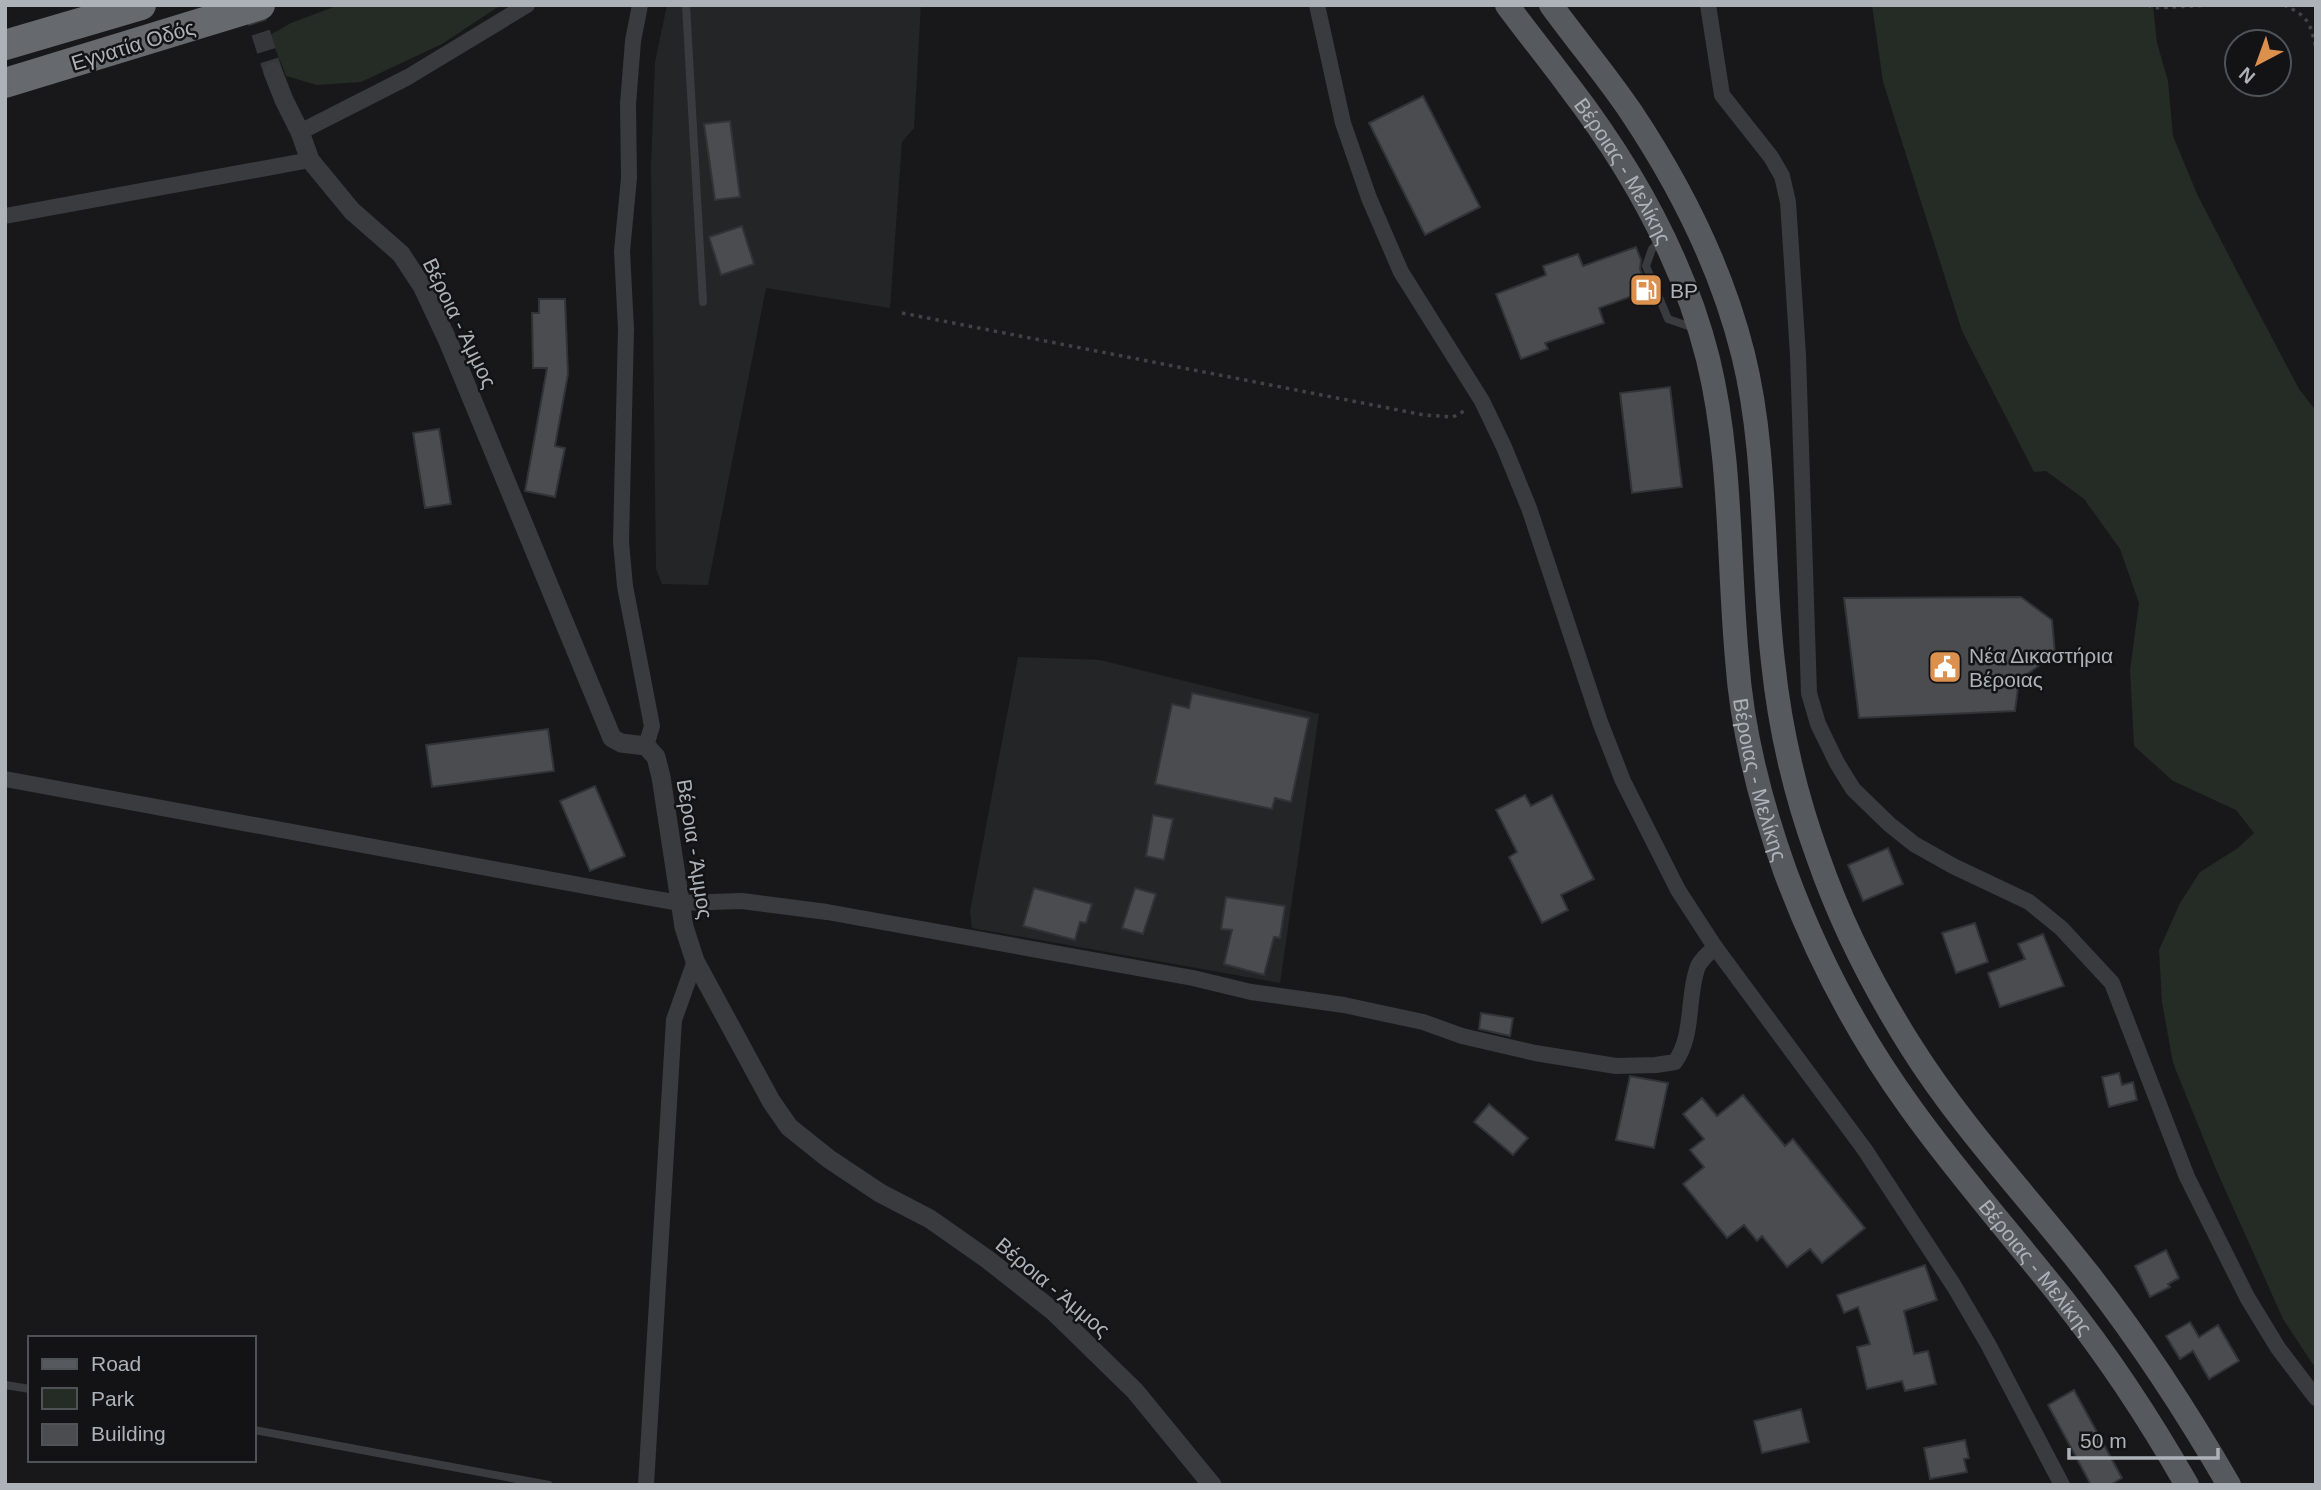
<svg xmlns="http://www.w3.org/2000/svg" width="2321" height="1490" font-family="Helvetica,sans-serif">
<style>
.built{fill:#242527}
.green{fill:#252b25}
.building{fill:#4a4c4f;stroke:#323336;stroke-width:2}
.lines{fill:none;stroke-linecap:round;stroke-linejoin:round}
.tertiary-tunnel{stroke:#36373a;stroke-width:19;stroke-dasharray:19 10;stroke-linecap:butt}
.path{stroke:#404245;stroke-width:3.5;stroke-dasharray:3.5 5;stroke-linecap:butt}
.service{stroke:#3a3b3e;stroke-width:8}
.minor{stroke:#3a3b3e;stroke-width:16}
.tertiary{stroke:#3a3b3e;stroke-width:19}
.primary{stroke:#56595d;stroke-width:24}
.motorway{stroke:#666a6f;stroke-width:30}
.labels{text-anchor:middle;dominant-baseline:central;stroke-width:5;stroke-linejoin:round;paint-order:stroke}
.street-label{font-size:21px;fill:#acb2b8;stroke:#131315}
.poi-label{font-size:21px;fill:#acb2b8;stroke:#131315;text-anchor:start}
</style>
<rect width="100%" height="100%" fill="#18181a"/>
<g class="built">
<polygon points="667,5 921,5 914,128 902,142 890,308 766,288 708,585 662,584 656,569 651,166 655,62"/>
<polygon points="1018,657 1100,660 1319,714 1280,983 972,928 970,911"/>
</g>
<g class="green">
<polygon points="339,5 501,5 442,44 361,82 317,85 286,76 270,35 291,23"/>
<polygon points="1872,5 2153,5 2157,43 2168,81 2173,136 2197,194 2242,281 2299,389 2316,411 2316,1369 2283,1319 2215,1167 2173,1063 2162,1002 2159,950 2180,903 2200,872 2238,848 2254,833 2236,810 2173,781 2134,746 2130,670 2139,603 2120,549 2084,499 2046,471 2034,472 1962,331 1883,82"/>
</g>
<g class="building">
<polygon points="1423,96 1480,207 1425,235 1369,123"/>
<polygon points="730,121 740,197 715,200 704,124"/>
<polygon points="742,226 754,264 721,275 709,237"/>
<polygon points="1636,247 1641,260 1640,269 1649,290 1599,308 1604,323 1545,343 1548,349 1521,359 1496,294 1546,275 1543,266 1578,254 1583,266"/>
<polygon points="539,299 565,299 568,374 555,446 565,448 555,497 525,491 547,368 533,368 532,313 539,313"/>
<polygon points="1670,387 1682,487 1632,493 1620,393"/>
<polygon points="439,429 451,504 425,508 413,433"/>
<polygon points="2021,597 2052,620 2055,654 2019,680 2015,711 1859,718 1844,598"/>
<polygon points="1192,693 1309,718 1291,802 1275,798 1272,809 1155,784 1172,704 1189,708"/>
<polygon points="548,729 554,771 432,787 426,745"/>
<polygon points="595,786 625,856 590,871 560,801"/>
<polygon points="1525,795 1531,806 1552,795 1594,879 1561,895 1568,910 1542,923 1509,857 1517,852 1496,810"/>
<polygon points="1153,815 1173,819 1164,860 1146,856"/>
<polygon points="1888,848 1903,884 1863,901 1848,865"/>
<polygon points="1034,888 1092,904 1086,923 1080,922 1075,940 1023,926"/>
<polygon points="1135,888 1156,894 1143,934 1122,928"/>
<polygon points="1226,897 1285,906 1280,938 1274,937 1264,975 1224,964 1232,930 1221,929"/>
<polygon points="1975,923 1988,962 1956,973 1942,933"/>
<polygon points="2043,934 2064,986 2000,1007 1988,973 2025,959 2018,944"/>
<polygon points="1481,1013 1513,1018 1510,1036 1479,1029"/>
<polygon points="2119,1073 2122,1085 2133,1082 2137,1100 2109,1107 2102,1077"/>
<polygon points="1630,1076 1668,1083 1654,1148 1616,1140"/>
<polygon points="1743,1095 1785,1146 1793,1139 1865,1228 1822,1263 1810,1249 1787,1267 1762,1236 1757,1241 1744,1225 1727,1238 1683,1184 1704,1167 1690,1150 1704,1139 1683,1114 1702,1098 1717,1116"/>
<polygon points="1489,1104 1528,1138 1513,1155 1474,1122"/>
<polygon points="2166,1250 2179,1278 2168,1284 2170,1287 2150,1297 2135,1266"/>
<polygon points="1925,1265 1937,1300 1904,1311 1914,1354 1928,1351 1936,1384 1905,1391 1902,1381 1867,1389 1857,1347 1870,1344 1858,1307 1844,1313 1837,1295"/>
<polygon points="2190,1322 2199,1337 2218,1325 2239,1361 2209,1379 2193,1351 2180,1359 2166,1336"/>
<polygon points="2074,1390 2122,1478 2110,1485 2091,1485 2048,1405"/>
<polygon points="1801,1409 1809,1442 1762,1453 1754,1421"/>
<polygon points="1965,1440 1969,1458 1964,1459 1967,1472 1930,1479 1924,1448"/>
</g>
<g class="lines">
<polyline class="tertiary-tunnel" points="252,5 273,72"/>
<g class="path">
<polyline points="2148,5 2153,8 2214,5"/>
<path d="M2284,5C2308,16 2310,22 2316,48"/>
<polyline points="902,313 1424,415 1453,417 1468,409"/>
</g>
<g class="service">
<polyline points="686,5 703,302"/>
<polyline points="1662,239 1652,249 1646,266 1668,319 1697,329"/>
<polyline points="5,1385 30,1389"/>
<polyline points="254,1430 549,1485"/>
</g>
<g class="minor">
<polyline points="640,5 633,41 628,104 629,178 622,251 626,329 621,542 625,586 652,726 646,746"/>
<polyline points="1317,5 1343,123 1369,198 1401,272 1482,401 1504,447 1529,508 1600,722 1623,781 1678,890 1715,947 1865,1150 1954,1286 1988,1344 2062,1485"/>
<polyline points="1708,5 1722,95 1771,157 1782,176 1788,202 1798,355 1809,693 1818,724 1837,763 1853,789 1889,824 1914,844 1953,866 2029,902 2061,928 2112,983 2187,1177 2247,1297 2278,1348 2316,1398"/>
<polyline points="300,132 408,77 527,5"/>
<polyline points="5,216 310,160"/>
<path d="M5,779L645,897L680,903L742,901L827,912L1193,978L1251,992L1344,1005L1423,1022L1462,1036L1535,1053L1616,1066L1656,1065L1675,1062C1694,1036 1687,998 1697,969C1699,961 1709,953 1715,947"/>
<polyline points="646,1485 674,1020 695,961"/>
</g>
<polyline class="tertiary" points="273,72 284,100 300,132 310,160 352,211 401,254 422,286 448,341 612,738 621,743 646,746 656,757 661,777 684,927 695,961 771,1101 789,1127 829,1159 880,1193 930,1219 987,1259 1053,1311 1135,1391 1212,1485"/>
<g class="primary">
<path id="s1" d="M1507,5C1527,32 1548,58 1568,85C1631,167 1683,259 1708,359C1732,457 1728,560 1737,659C1742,731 1761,804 1785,871C1816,955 1858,1035 1910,1107C1957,1173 2011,1234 2061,1297C2108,1356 2150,1420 2187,1485"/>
<path d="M1551,5C1577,41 1606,75 1631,112C1681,187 1721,266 1743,354C1768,454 1761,560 1773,662C1780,729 1795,794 1818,857C1841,923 1873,986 1910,1045C1962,1128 2030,1199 2090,1276C2141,1342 2187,1412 2229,1485"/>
</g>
<g class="motorway">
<polyline points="5,45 141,5"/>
<polyline points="5,83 260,5"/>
</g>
</g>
<defs>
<symbol id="fuel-square" viewBox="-11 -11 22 22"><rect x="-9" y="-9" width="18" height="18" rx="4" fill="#dc904e" stroke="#131315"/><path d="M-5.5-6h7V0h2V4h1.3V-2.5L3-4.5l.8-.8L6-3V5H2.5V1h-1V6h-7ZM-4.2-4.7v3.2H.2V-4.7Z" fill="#fff"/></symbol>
<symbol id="civic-square" viewBox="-11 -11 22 22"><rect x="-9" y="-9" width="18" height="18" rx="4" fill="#dc904e" stroke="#131315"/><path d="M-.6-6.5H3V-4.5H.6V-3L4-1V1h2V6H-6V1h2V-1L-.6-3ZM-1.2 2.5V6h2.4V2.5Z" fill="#fff"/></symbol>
</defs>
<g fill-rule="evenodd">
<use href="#fuel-square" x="1627" y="271" width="38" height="38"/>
<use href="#civic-square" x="1926" y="648" width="38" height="38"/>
</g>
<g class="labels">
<g class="street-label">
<text transform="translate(133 45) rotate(-17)">Εγνατία Οδός</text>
<text stroke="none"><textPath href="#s1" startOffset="203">Βέροιας - Μελίκης</textPath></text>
<text transform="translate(460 323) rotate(64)">Βέροια - Άμμος</text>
<text stroke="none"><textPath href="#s1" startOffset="835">Βέροιας - Μελίκης</textPath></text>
<text transform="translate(695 849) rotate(81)">Βέροια - Άμμος</text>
<text stroke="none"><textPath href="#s1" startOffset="1402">Βέροιας - Μελίκης</textPath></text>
<text transform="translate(1053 1287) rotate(40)">Βέροια - Άμμος</text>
</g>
<g class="poi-label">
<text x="1670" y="290">BP</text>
<text x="1969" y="655">Νέα Δικαστήρια<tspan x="1969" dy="24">Βέροιας</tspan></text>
</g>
</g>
<rect width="2321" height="1490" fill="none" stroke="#acb2b8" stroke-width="14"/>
<rect x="28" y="1336" width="228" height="126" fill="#131315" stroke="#505356" stroke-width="2"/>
<rect x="42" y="1359" width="35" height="10" fill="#56595d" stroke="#505356" stroke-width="2"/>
<text x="91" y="1371" font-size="21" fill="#acb2b8">Road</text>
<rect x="42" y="1388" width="35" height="21" fill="#252b25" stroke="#505356" stroke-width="2"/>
<text x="91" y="1406" font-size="21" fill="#acb2b8">Park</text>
<rect x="42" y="1424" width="35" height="21" fill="#4a4c4f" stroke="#505356" stroke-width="2"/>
<text x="91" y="1441" font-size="21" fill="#acb2b8">Building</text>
<g transform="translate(2258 63) rotate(221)"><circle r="33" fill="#131315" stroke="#505356" stroke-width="2"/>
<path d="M0-5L12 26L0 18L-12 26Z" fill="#dc904e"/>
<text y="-10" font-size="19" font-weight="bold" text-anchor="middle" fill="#acb2b8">N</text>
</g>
<path d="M2069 1448v10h149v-10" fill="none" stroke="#acb2b8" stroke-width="3.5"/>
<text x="2080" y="1448" font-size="21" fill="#acb2b8" stroke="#131315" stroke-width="5" paint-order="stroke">50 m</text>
</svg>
